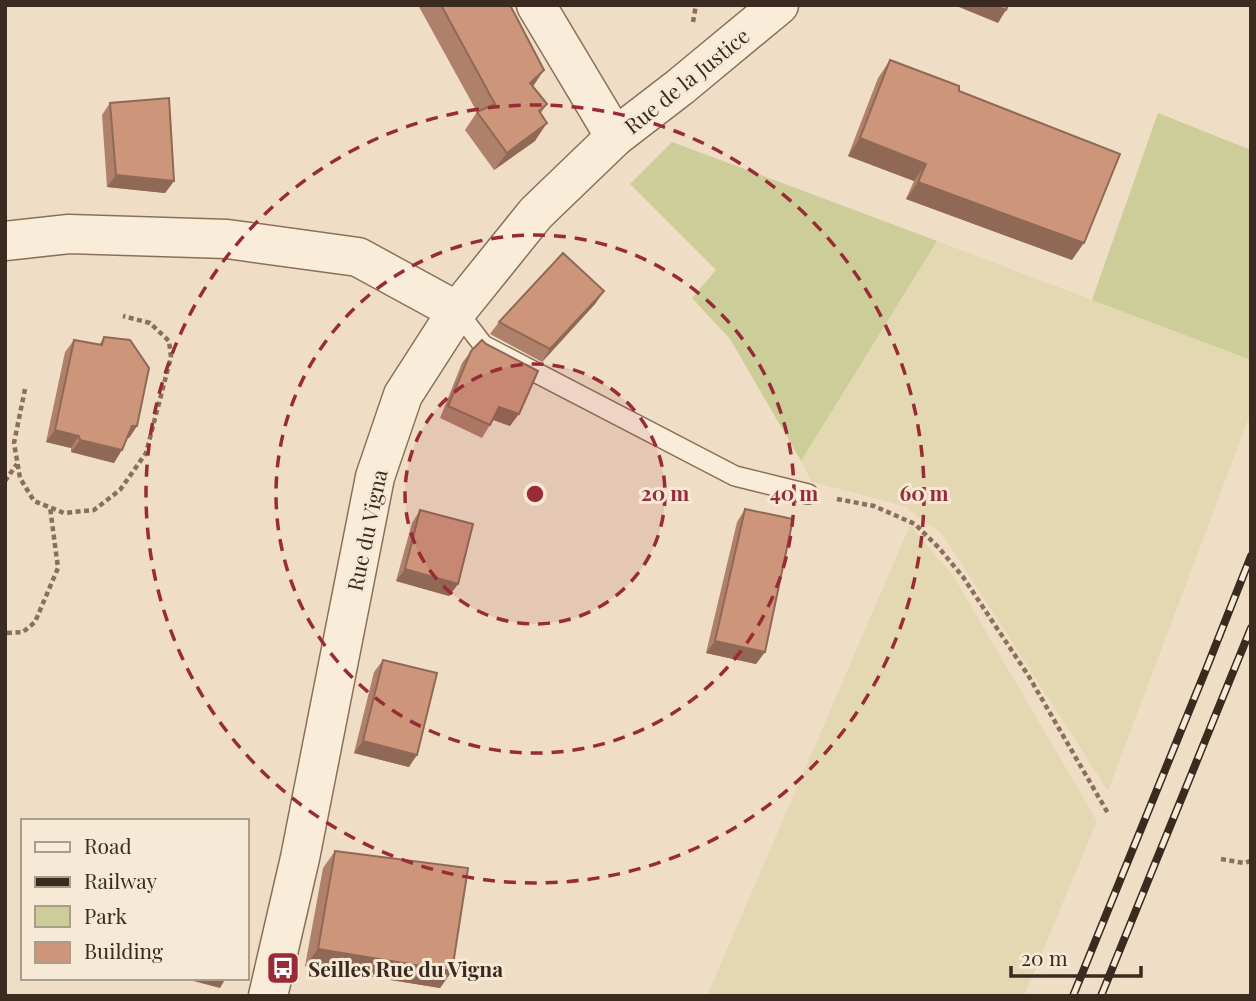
<svg xmlns="http://www.w3.org/2000/svg" width="1256" height="1001" font-family="'Playfair Display',serif">
<style>
.farmland{fill:#e4d8b3}
.green{fill:#cccd99}
.lines{fill:none;stroke-linecap:round;stroke-linejoin:round}
.service-casing{stroke:#8a705b;stroke-width:22}
.minor-casing{stroke:#8a705b;stroke-width:41}
.tertiary-casing{stroke:#8a705b;stroke-width:41}
.path{stroke:#8a705b;stroke-width:4.5;stroke-dasharray:5 3.5;stroke-linecap:butt}
.service{stroke:#f9ecd9;stroke-width:19}
.minor{stroke:#f9ecd9;stroke-width:38}
.tertiary{stroke:#f9ecd9;stroke-width:38}
.rail-casing{stroke:#3a2a1f;stroke-width:8}
.rail{stroke:#f6e9d5;stroke-width:5;stroke-dasharray:16;stroke-linecap:butt}
.wall{fill:#b0816a}
.shaded-wall{fill:#906956}
.building{fill:#cd967b;stroke:#906956;stroke-width:2}
.ring{fill:none;stroke:#992b36;stroke-width:3.5;stroke-dasharray:12 9}
.labels{text-anchor:middle;dominant-baseline:central;stroke-width:6;stroke-linejoin:round;paint-order:stroke}
.street-label{font-size:21px;fill:#3a2a1f;stroke:#f6e9d5}
.poi-label{font-size:21px;font-weight:bold;fill:#3a2a1f;stroke:#f6e9d5;text-anchor:start}
.centre{fill:#992b36;stroke:#f6e9d5;stroke-width:3.5}
.ring-label{font-size:21px;text-anchor:middle;font-weight:bold;fill:#992b36;stroke:#f6e9d5;stroke-width:6;stroke-linejoin:round;paint-order:stroke}
</style>
<rect width="100%" height="100%" fill="#efdec5"/>
<g class="farmland">
<polygon points="937,241 1251,360 1251,412 1108,791 943,535 904,506 812,482 801,461"/>
<polygon points="910,525 954,577 1097,821 1024,996 707,996"/>
</g>
<g class="green">
<polygon points="1158,113 1251,150 1251,360 1092,300"/>
<polygon points="672,142 937,241 801,461 730,339 692,298 716,270 630,184"/>
</g>
<g class="lines">
<defs>
<polyline id="service" points="457,311 483,345 735,476 808,494"/>
<g id="minor">
<polyline points="536,5 615,137"/>
<polyline points="5,241 69,234 227,239 358,257 457,311"/>
</g>
<polyline id="tertiary" points="268,996 300,858 375,477 403,395 457,311 536,213 615,137 680,87 779,5"/>
</defs>
<use href="#service" class="service-casing"/>
<use href="#minor" class="minor-casing"/>
<use href="#tertiary" class="tertiary-casing"/>
<g class="path">
<polyline points="693,22 696,5"/>
<polyline points="25,389 14,443 20,478 34,501 64,513 94,510 120,490 146,453 171,357 169,341 150,323 123,316"/>
<polyline points="5,481 17,464"/>
<polyline points="837,499 874,506 915,524 939,548 963,577 1028,675 1109,815"/>
<polyline points="7,633 23,632 35,622 58,568 50,507"/>
<polyline points="1221,859 1244,863 1251,861"/>
</g>
<use href="#service" class="service"/>
<use href="#minor" class="minor"/>
<use href="#tertiary" class="tertiary"/>
<defs>
<g id="rail">
<polyline points="1073,996 1207,667 1251,556"/>
<polyline points="1101,996 1251,628"/>
</g>
</defs>
<use href="#rail" class="rail-casing"/>
<use href="#rail" class="rail"/>
</g>
<g class="wall">
<polygon points="418,5 510,5 533,86 547,104 541,113 535,141 494,170 465,130 477,112"/>
<polygon points="890,60 959,91 1072,260 906,199 914,181 848,156 878,78"/>
<polygon points="110,103 174,181 165,193 107,187 102,115"/>
<polygon points="604,291 595,304 542,362 490,334 499,322"/>
<polygon points="104,337 137,426 129,438 127,438 114,463 71,452 71,448 46,442 65,352 74,340 99,345"/>
<polygon points="471,351 510,426 493,420 482,438 440,418 462,363"/>
<polygon points="745,509 765,652 756,664 706,653 737,522"/>
<polygon points="420,510 458,584 449,596 396,581 412,523"/>
<polygon points="383,660 409,767 354,753 374,672"/>
<polygon points="335,851 452,971 440,988 305,966 323,868"/>
</g>
<g class="shaded-wall">
<polygon points="954,5 993,5 1006,10 998,23"/>
<polygon points="544,70 532,88 530,83"/>
<polygon points="547,123 535,141 494,170 507,153"/>
<polygon points="860,138 926,164 914,181 848,156"/>
<polygon points="116,175 174,181 165,193 107,187"/>
<polygon points="918,182 1084,243 1072,260 906,199"/>
<polygon points="604,291 595,304 542,362 550,349"/>
<polygon points="499,407 519,414 510,426 491,419"/>
<polygon points="132,426 137,426 129,438 124,438"/>
<polygon points="55,430 79,436 71,448 46,442"/>
<polygon points="80,440 122,450 114,463 71,452"/>
<polygon points="405,569 458,584 449,596 396,581"/>
<polygon points="715,641 765,652 756,664 706,653"/>
<polygon points="363,741 417,755 409,767 354,753"/>
<polygon points="318,949 452,971 440,988 305,966"/>
<polygon points="182,978 226,978 220,988"/>
</g>
<g class="building">
<polygon points="441,5 510,5 544,70 530,83 547,104 539,111 547,123 507,153 477,112 495,104"/>
<polygon points="993,5 1008,5 1006,10"/>
<polygon points="890,60 959,86 959,91 1120,154 1084,243 918,182 926,164 860,138"/>
<polygon points="169,98 174,181 116,175 110,103"/>
<polygon points="563,253 604,291 550,349 499,322"/>
<polygon points="104,337 130,340 149,368 137,426 132,426 122,450 80,440 79,436 55,430 74,340 102,345"/>
<polygon points="482,340 486,344 538,371 519,414 499,407 490,425 448,406 471,351"/>
<polygon points="745,509 793,519 765,652 715,641"/>
<polygon points="420,510 473,524 458,584 405,569"/>
<polygon points="383,660 437,673 417,755 363,741"/>
<polygon points="335,851 468,868 452,971 318,949"/>
</g>
<circle cx="535" cy="494" r="130" fill="#992b36" fill-opacity=".12"/>
<g class="ring">
<circle cx="535" cy="494" r="130"/>
<circle cx="535" cy="494" r="259"/>
<circle cx="535" cy="494" r="389"/>
</g>
<defs>
<symbol id="bus-square" viewBox="-11 -11 22 22"><rect x="-9" y="-9" width="18" height="18" rx="4" fill="#992b36" stroke="#f6e9d5"/><path d="M-5-6H5V4H4V6H2V4H-2V6H-4V4H-5ZM-3.5-4V0h7V-4ZM-3.5 1.2v1.5H-2V1.2ZM2 1.2v1.5H3.5V1.2Z" fill="#fff"/></symbol>
</defs>
<g fill-rule="evenodd">
<use href="#bus-square" x="264" y="949" width="38" height="38"/>
</g>
<g class="labels">
<g class="street-label">
<text transform="translate(686 80) rotate(-39)">Rue de la Justice</text>
<text transform="translate(366 530) rotate(-78)">Rue du Vigna</text>
</g>
<g class="poi-label">
<text x="308" y="968">Seilles Rue du Vigna</text>
</g>
</g>
<circle cx="535" cy="494" r="10" class="centre"/>
<g class="ring-label">
<text x="665" y="501">20 m</text>
<text x="794" y="501">40 m</text>
<text x="924" y="501">60 m</text>
</g>
<rect width="1256" height="1001" fill="none" stroke="#3a2a1f" stroke-width="14"/>
<rect x="21" y="819" width="228" height="161" fill="#f6e9d5" stroke="#ab9d8c" stroke-width="2"/>
<rect x="35" y="842" width="35" height="10" fill="#f9ecd9" stroke="#ab9d8c" stroke-width="2"/>
<text x="84" y="854" font-size="21" fill="#3a2a1f">Road</text>
<rect x="35" y="877" width="35" height="10" fill="#3a2a1f" stroke="#ab9d8c" stroke-width="2"/>
<text x="84" y="889" font-size="21" fill="#3a2a1f">Railway</text>
<rect x="35" y="906" width="35" height="21" fill="#cccd99" stroke="#ab9d8c" stroke-width="2"/>
<text x="84" y="924" font-size="21" fill="#3a2a1f">Park</text>
<rect x="35" y="942" width="35" height="21" fill="#cd967b" stroke="#ab9d8c" stroke-width="2"/>
<text x="84" y="959" font-size="21" fill="#3a2a1f">Building</text>
<path d="M1011 966v10h130v-10" fill="none" stroke="#3a2a1f" stroke-width="3.5"/>
<text x="1021" y="966" font-size="21" fill="#3a2a1f" stroke="#f6e9d5" stroke-width="5" paint-order="stroke">20 m</text>
</svg>
